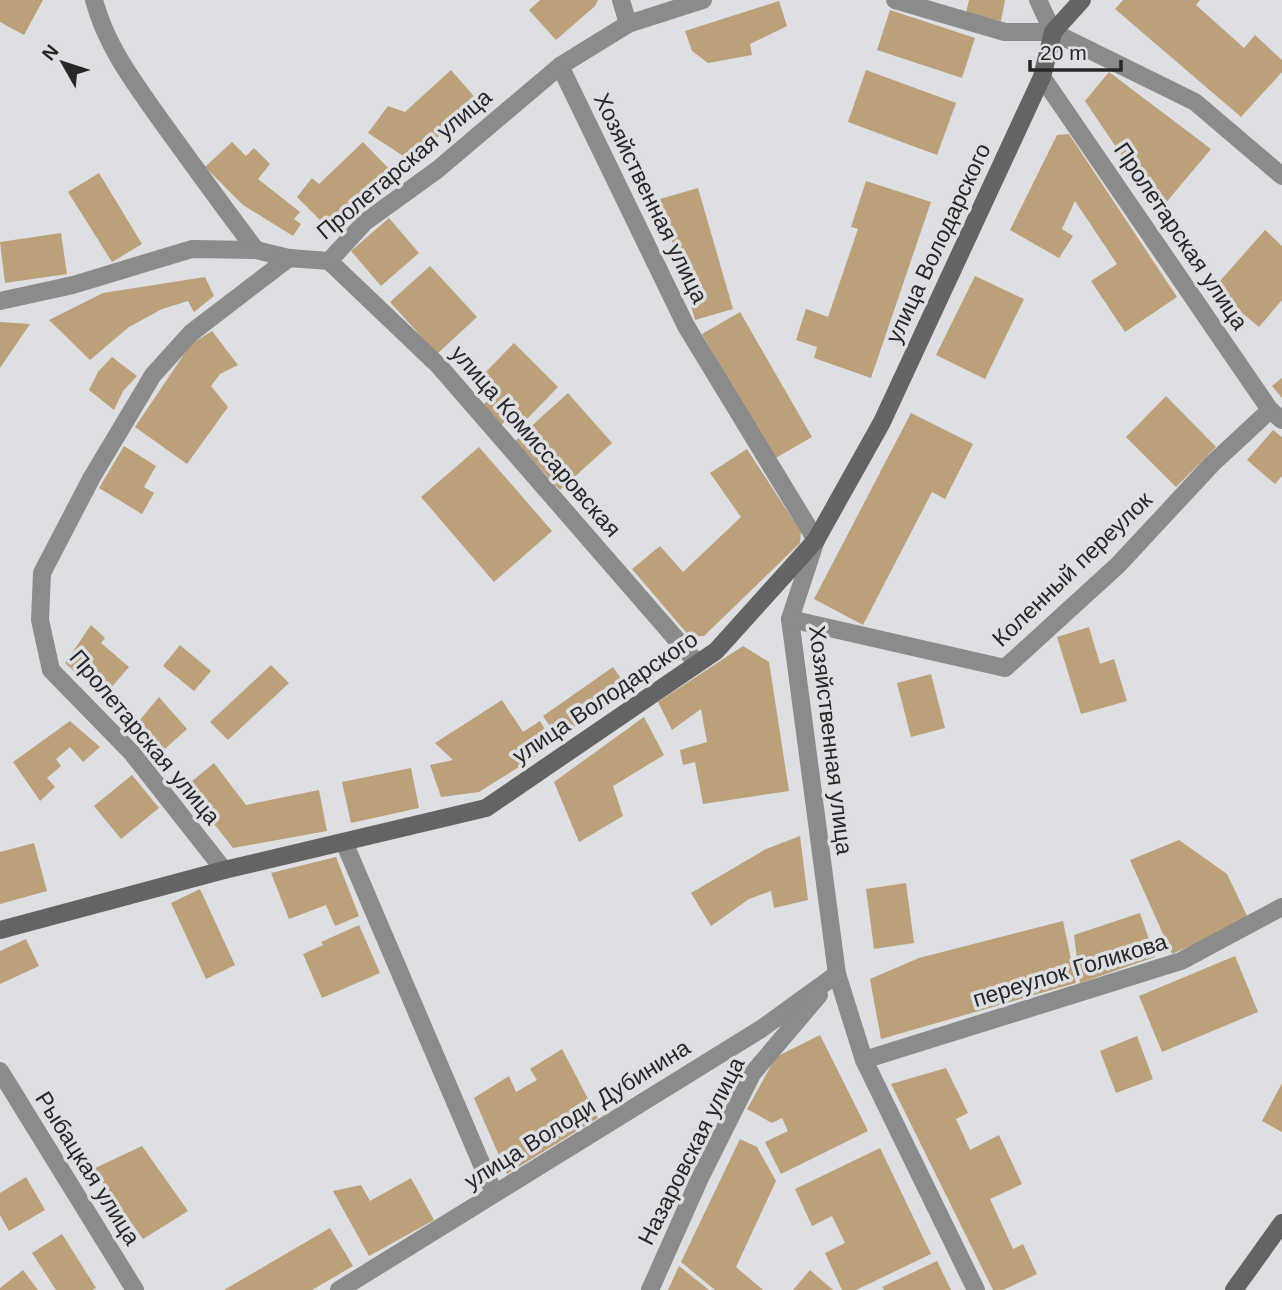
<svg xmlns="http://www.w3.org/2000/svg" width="1282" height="1290" font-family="Arial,sans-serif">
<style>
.building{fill:#bba07a}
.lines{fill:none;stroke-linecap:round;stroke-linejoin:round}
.street{stroke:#8c8b8b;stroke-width:18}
.secondary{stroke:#656363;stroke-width:18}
.labels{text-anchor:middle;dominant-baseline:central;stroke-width:7;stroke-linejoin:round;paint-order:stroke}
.street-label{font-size:23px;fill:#262727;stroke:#dedfe2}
</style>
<rect width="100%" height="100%" fill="#dedfe2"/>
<g class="building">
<polygon points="0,0 43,0 24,35 0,22"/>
<polygon points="540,0 598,0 595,6 556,40 529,10"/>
<polygon points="969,0 1005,0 1001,21 966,13"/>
<polygon points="1123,0 1200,0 1196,5 1244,48 1255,35 1282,60 1282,72 1241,117 1115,9"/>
<polygon points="779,1 787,26 750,44 752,55 708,63 692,51 685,31"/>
<polygon points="890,10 975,38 962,78 877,50"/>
<polygon points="451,70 478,101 411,161 368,133 388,106 405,112"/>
<polygon points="866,70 956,103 937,155 848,122"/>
<polygon points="1109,72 1211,149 1159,211 1085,101"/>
<polygon points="1069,134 1177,297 1125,332 1091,281 1117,264 1075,201 1062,229 1073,236 1059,258 1010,230 1057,135"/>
<polygon points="232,142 246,156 254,148 270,164 258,179 300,212 294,219 301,224 293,236 243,205 205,167"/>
<polygon points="363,142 399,179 335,235 297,197 312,178 319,184"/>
<polygon points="99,173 142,244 112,262 68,192"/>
<polygon points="866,181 931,202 871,378 814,358 817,347 796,340 806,309 828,317 858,229 851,227"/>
<polygon points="698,188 733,309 695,320 660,199"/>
<polygon points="389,218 419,253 381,286 351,251"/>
<polygon points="1265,230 1282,246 1282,300 1259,327 1213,289"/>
<polygon points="61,233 67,274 5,283 0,242"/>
<polygon points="430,266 477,317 437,354 390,302"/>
<polygon points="975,276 1024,299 985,379 936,355"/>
<polygon points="205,277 214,296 194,312 188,301 162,309 129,327 90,360 49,320 103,293"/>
<polygon points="740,312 812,437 774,459 702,334"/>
<polygon points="0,322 30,324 0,368"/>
<polygon points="212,331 238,365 220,374 211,386 228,407 187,464 135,427 191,344"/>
<polygon points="514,343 558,387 525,421 515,412 499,427 480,408 495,393 480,378"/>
<polygon points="112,357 137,376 123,391 114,410 89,390 98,372"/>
<polygon points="1282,378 1282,398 1272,386"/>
<polygon points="568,393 612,443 560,490 515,441"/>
<polygon points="1166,396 1216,447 1176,487 1126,437"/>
<polygon points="911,413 973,444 945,499 932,492 863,625 814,599"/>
<polygon points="1273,430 1282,437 1282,476 1275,484 1247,460"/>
<polygon points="124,446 156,466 144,487 154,493 142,514 99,488"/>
<polygon points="479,447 552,531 494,582 421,497"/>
<polygon points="747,449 801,532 800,543 704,636 690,637 632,569 660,546 683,572 741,517 710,473"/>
<polygon points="91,625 105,638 101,643 129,667 103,697 65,663"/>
<polygon points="1089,627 1100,664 1114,659 1127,701 1081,714 1057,637"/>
<polygon points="180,645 211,671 194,691 163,666"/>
<polygon points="743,646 769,662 789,791 703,804 695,762 683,765 680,750 707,742 701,709 672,730 658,702"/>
<polygon points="271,665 289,683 228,740 210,722"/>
<polygon points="613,667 629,690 558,738 543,716"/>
<polygon points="931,674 945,728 911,737 897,683"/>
<polygon points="159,697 187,729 159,754 133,728"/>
<polygon points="502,700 523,732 540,721 554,745 479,792 441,797 430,765 453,760 435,743"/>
<polygon points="644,717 664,755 613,786 623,816 579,842 554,782"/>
<polygon points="70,721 100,747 83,762 70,747 56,759 61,766 47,778 55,787 40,801 13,762"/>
<polygon points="214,763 246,805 319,790 327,831 233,848 185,787"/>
<polygon points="411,768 419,808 351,823 342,782"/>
<polygon points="132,775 159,808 121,839 94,806"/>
<polygon points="800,836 808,900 774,908 771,891 749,899 711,926 691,893 766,849"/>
<polygon points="1179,840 1227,874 1249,920 1172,954 1130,860"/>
<polygon points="34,843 47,891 0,904 0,852"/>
<polygon points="336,857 359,916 335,926 326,905 289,919 271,873"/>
<polygon points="906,883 914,943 874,949 866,889"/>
<polygon points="200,889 235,965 206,979 171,903"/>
<polygon points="1140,913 1155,957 1080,983 1074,935"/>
<polygon points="1063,921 1076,983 881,1039 870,979 919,958"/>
<polygon points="359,925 380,973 322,998 303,954 323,945 321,942"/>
<polygon points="26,939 39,966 0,984 0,951"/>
<polygon points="1235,956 1258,1012 1162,1052 1139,996"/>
<polygon points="820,1035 868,1131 781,1174 765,1142 788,1131 782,1118 772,1123 747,1109 776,1057"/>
<polygon points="1137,1036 1153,1079 1116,1093 1100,1051"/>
<polygon points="562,1049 598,1118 507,1174 474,1098 509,1076 516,1092 537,1080 530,1069"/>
<polygon points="946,1068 968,1113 956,1119 970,1150 999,1135 1022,1184 990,1199 1013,1249 1023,1244 1037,1274 1003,1290 993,1290 891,1084"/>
<polygon points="1282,1083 1282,1132 1262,1121"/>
<polygon points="740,1139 757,1147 776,1181 736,1267 763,1290 715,1290 681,1262"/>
<polygon points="142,1146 188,1211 143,1239 93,1169"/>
<polygon points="880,1148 931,1254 856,1290 842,1290 825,1253 845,1243 832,1216 812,1226 795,1189"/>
<polygon points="26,1177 45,1210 9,1231 0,1215 0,1193"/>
<polygon points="411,1178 434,1220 369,1256 333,1191 361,1185 370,1201"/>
<polygon points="330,1228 353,1266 312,1290 224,1290"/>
<polygon points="62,1234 96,1288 92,1290 56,1290 32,1253"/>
<polygon points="937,1261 951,1290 884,1290 882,1287"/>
<polygon points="679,1266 709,1290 668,1290"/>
<polygon points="23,1270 38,1290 0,1290 0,1288"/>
<polygon points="810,1270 833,1290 793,1290"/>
</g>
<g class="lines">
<g class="street">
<path d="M94,0C106,46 135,84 162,122C193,165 224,208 256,250"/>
<polyline points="621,0 628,24"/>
<polyline points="895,0 1005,32 1053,32"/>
<polyline points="1038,0 1053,32 1195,102 1282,176"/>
<polyline points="560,66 686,326 816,540 790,619 837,974 864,1060 976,1290"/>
<polyline points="1042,77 1270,410 1282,420"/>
<polyline points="329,261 439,366 697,663"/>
<polyline points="0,301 73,285 192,249 256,250 289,258"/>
<polyline points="790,619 1005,668 1118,565 1212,464 1270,410"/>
<polyline points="344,842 494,1193"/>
<polyline points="224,870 132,753 51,670 40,620 42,573 92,477 153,375 191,333 289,258 329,261 365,222 437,170 560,66 628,24 703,0"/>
<polyline points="864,1060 1181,961 1282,907"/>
<polyline points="0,1071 135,1290"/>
<polyline points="339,1290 761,1029 837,974"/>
<polyline points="650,1290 699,1180 752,1074 819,995"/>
</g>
<g class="secondary">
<polyline points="0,930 224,870 486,808 716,651 816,540 882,422 1042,77 1053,32 1082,0"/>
<polyline points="1234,1290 1282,1223"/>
</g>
</g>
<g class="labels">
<g class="street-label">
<text transform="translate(404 164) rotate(-40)">Пролетарская улица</text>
<text transform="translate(651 198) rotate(64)">Хозяйственная улица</text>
<text transform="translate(1181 236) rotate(56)">Пролетарская улица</text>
<text transform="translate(938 243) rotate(-65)">улица Володарского</text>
<text transform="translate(536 441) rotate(49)">улица Комиссаровская</text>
<text transform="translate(1072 569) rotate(-44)">Коленный переулок</text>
<text transform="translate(605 697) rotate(-34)">улица Володарского</text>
<text transform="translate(145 737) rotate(50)">Пролетарская улица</text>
<text transform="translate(831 740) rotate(83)">Хозяйственная улица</text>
<text transform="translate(1070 970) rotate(-17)">переулок Голикова</text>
<text transform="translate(577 1114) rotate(-32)">улица Володи Дубинина</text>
<text transform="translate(691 1151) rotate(-63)">Назаровская улица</text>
<text transform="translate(88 1168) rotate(58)">Рыбацкая улица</text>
</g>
</g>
<g transform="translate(63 63) rotate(309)" stroke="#dedfe2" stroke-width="5" paint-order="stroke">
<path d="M0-5L12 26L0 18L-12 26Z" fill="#262727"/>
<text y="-10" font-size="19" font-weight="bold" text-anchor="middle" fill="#262727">N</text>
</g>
<path d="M1030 60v10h91v-10" fill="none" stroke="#262727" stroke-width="3.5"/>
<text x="1040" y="60" font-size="21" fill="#262727" stroke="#dedfe2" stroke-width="5" paint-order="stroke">20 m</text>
</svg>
